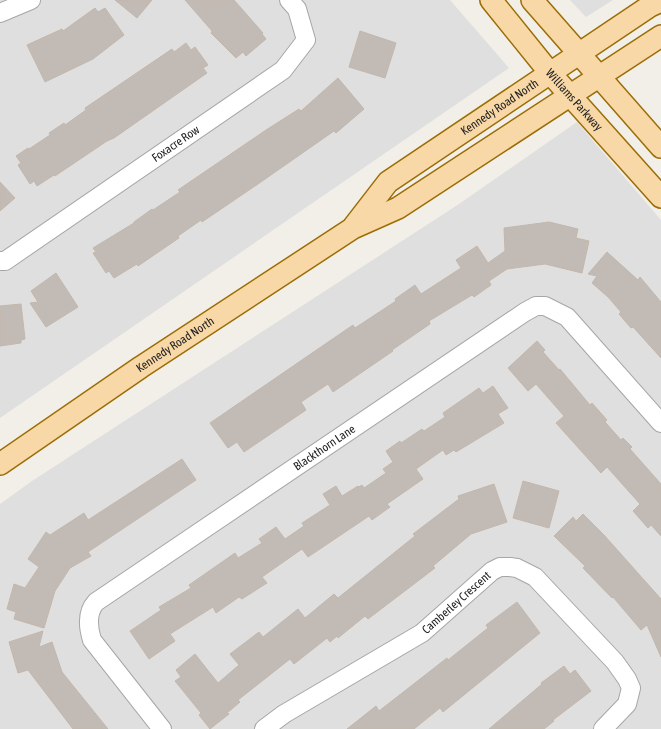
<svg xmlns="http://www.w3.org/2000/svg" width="661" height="729" font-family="'Asap Condensed',sans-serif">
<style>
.residential{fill:#e0dfdf}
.building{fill:#c2bbb5;stroke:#c3b7ac}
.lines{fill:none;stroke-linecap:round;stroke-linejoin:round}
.minor-casing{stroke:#a6a6a6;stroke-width:20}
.major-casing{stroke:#9b6d05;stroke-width:24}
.minor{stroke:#fff;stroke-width:18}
.major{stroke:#f9d8a7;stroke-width:21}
.labels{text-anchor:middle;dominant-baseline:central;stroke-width:4.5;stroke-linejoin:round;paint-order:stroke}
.street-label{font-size:12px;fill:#222;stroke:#fff}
</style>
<rect width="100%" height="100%" fill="#f2efe9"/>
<g class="residential">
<polygon points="0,0 450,0 509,68 0,418"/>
<polygon points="570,0 613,0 586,17"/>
<polygon points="577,122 661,220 661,729 0,729 0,504 32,481 459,204"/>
</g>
<g class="building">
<polygon points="115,0 152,0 137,18"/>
<polygon points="185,0 234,0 263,33 262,34 266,39 246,56 243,52 236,58 211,33 212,31"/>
<polygon points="95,8 98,12 105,8 124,35 93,59 45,82 27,45 62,29 63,31"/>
<polygon points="360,31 396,43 385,78 349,67"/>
<polygon points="186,43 191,50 195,47 208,65 203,68 207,73 114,138 107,141 55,176 54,175 37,186 34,181 30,184 18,165 21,163 16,156 28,148 29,149 50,135 49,133 64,123 65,125 86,110 85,108 172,49 174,52"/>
<polygon points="338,78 364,109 336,133 334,131 258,184 202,222 201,220 178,236 179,238 138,266 137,264 114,278 109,271 106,273 93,253 96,252 93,248 134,223 134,222 152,209 153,210 180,192 178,190 266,130 299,109 301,111"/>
<polygon points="0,182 15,198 0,211"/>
<polygon points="549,222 578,229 576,238 589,241 582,273 545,264 507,269 489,281 491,285 474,297 472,295 429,321 430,324 392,350 393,351 333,392 328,384 301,402 306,410 244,452 237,442 228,448 210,423 353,325 355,328 396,301 395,299 415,285 421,294 461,268 456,260 477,246 488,263 505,251 504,228"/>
<polygon points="607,252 638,280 640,277 661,302 661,358 633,327 631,328 619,314 621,312 608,297 592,283 597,276 588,274"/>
<polygon points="56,273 78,307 46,327 30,303 38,302 31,291"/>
<polygon points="21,304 25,339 21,340 21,343 0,346 0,306"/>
<polygon points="537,341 545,350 543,352 559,370 560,369 590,405 592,403 607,420 605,422 621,440 623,438 632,447 630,449 661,484 661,536 651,525 648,528 633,511 640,504 607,467 601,473 556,423 564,416 536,384 528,391 508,368"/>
<polygon points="493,386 508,408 498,414 504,423 456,452 454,450 446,455 443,450 416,469 423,479 387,504 390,507 372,520 369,516 308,557 302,549 262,577 267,583 242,599 239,597 216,613 213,607 170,634 175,641 149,659 130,631 161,610 159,607 191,588 189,585 235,553 238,558 262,543 259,539 276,527 285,539 304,526 302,523 330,505 323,494 336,486 342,496 358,486 359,487 362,485 364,488 386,473 383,469 393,462 386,451 400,441 401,443 422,429 424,431 445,417 443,413 479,388 483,393"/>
<polygon points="182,459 196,480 88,552 91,556 70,568 55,591 44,628 14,619 16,612 7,609 14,584 25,588 39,567 28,559 46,532 50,535 84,513 88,520"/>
<polygon points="523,481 559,491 549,528 513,518"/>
<polygon points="494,484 507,522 471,534 433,566 435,568 368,619 365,616 338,638 337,636 330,642 327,638 294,664 290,659 238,700 240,702 227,713 229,714 210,729 199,715 201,713 175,681 181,677 176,670 195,654 218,683 239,665 230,654 259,632 263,637 298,609 305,618 334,594 338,598 415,536 413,534 459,499 458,496"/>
<polygon points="583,514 604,535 661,599 661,657 647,625 641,630 613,597 612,598 583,568 585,566 554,536 573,517 576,521"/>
<polygon points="517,602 540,633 443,712 440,708 414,729 347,729 376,706 379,711 447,658 448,660 488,628 486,625"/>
<polygon points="43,631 39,647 52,642 62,672 108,729 73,729 28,670 18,673 9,642"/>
<polygon points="564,666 570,674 575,670 591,691 553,720 554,721 544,729 489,729 542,684 541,683"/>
</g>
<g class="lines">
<defs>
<g id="minor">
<polyline points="0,13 31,0"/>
<path id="s1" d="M0,261H5L283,70L306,40L297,9L289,0"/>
<path id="s2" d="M162,729L92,640C88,627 86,613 96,602L525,312L536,306H545L567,317L661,423"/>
<path id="s3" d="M264,729L284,714L422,633L492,571L500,567H510L517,568L535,577L615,662L627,679L631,688L627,704L603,729"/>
</g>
<g id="major">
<path id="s4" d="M491,0L550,73L661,197"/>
<polyline points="532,0 661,147"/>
<path id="s5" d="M354,226L388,182L650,6L661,1"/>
<path id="s6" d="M0,464L141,367L353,228L398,208L661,36"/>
</g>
</defs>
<use href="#minor" class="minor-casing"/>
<use href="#major" class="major-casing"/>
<use href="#minor" class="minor"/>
<use href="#major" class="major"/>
</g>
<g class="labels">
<g class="street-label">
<text stroke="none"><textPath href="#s4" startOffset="130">Williams Parkway</textPath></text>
<text stroke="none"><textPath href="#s5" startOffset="190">Kennedy Road North</textPath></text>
<text stroke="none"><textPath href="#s1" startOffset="212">Foxacre Row</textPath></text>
<text stroke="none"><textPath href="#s6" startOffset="212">Kennedy Road North</textPath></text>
<text stroke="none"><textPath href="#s2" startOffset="429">Blackthorn Lane</textPath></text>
<text stroke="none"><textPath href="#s3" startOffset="231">Camberley Crescent</textPath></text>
</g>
</g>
</svg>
